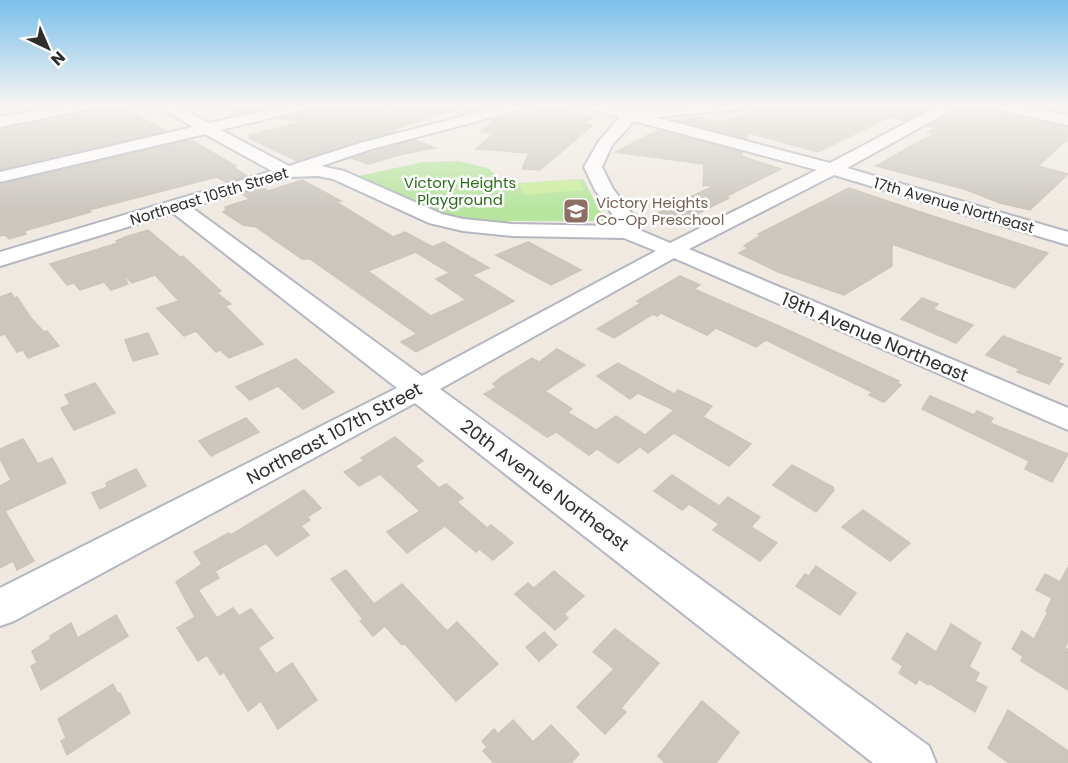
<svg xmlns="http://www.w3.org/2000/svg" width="1068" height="763" font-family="Poppins,sans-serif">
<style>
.green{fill:#b6e59e}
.pitch{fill:#c9ec9a}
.building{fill:#cbc7bf;stroke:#cbc5ba;stroke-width:1.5}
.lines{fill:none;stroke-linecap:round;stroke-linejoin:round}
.minor-casing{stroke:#b4b7c1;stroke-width:4}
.minor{fill:#fff;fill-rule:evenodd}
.labels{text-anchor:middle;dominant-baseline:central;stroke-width:5;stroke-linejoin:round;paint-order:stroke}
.far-park-label{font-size:15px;fill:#2c6e1b;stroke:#fff}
.far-street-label{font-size:15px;fill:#2e2e2e;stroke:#fff}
.far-education-label{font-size:15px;fill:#785e54;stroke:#fff;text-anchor:start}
.street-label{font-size:18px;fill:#2e2e2e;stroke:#fff}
</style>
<rect width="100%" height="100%" fill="#efe9e1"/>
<polygon class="green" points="458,161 488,168 505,184 583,179 606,221 511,221 488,224 473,222 435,212 350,178 423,162"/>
<polygon class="pitch" points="578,179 584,190 524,195 518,184"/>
<g class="building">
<polygon points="98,105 114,105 115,109 122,107 166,131 0,170 0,130 89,111"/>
<polygon points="231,105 282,105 231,116"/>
<polygon points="316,105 366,105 391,115 393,105 495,106 469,113 458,109 392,130 395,132 297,161 249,138 252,137 249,135 304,121 274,119 313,110"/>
<polygon points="767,105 809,105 830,110 842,105 865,106 865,105 936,105 906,121 890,117 818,152 748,133 746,139 679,121 696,116 718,122 727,121"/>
<polygon points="959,105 987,105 996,111 1068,127 1068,139 1038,166 1068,174 1030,210 1000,203 964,189 876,166 933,134 928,132 936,128 927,126 956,110"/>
<polygon points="551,106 593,117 583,124 593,125 540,170 522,169 529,153 476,149 494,133 480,132 493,121 491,120 516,113 523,116"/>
<polygon points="658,130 742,152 741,156 781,169 725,197 729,198 677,224 654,215 715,185 703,186 704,164 615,152"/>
<polygon points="415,140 435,148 403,154 368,164 352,158"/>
<polygon points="184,141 193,141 236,166 233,167 247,176 226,182 217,177 89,210 91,212 24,231 26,234 9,239 5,235 0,236 0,184"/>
<polygon points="302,180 341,201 336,202 393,237 405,232 431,246 368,271 431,316 466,300 436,279 450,273 417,253 444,242 489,268 472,275 514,301 416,352 401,342 417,334 310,259 302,259 256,227 243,225 223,212 226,210 225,207 250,199 242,194 263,187 268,191"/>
<polygon points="849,188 914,210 1048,253 1015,288 892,244 892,266 844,295 778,272 739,253 748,248 744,246 761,235 758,234"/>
<polygon points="148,230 180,257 183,256 221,291 217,293 231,304 225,306 263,344 229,358 220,350 216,352 196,331 184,336 157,308 179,301 155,275 132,283 123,274 128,284 111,290 104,282 80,290 74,283 67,285 50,264 118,243 116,241 125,237"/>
<polygon points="528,242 581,270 551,285 496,255"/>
<polygon points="680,276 700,285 694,289 788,330 899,381 897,383 901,385 884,402 869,395 872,392 766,340 756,347 716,328 707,335 661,313 657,316 653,314 614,338 597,329 641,303 637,301"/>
<polygon points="11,293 14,298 17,297 31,318 44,332 47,331 59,346 28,358 23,350 17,352 5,334 0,336 0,297"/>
<polygon points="922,298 938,304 933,309 973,325 956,343 901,319"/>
<polygon points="148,333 158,354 133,361 125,340"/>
<polygon points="1003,336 1061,358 1058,362 1063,364 1049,384 1017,372 1019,369 986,355"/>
<polygon points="557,349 585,365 545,391 572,409 567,412 596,430 616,416 645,435 674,410 638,393 630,399 597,376 618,363 674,394 678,390 712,406 703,417 751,444 729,466 674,433 648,453 640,447 618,463 597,449 589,455 556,432 547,437 484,394 497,387 493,384 500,378 532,358 539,362"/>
<polygon points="296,359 334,392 303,409 278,386 250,400 236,387"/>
<polygon points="95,383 115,413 74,430 61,408 70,404 65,395"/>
<polygon points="930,396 974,415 977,411 993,418 990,423 1068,454 1052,482 1025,469 1029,461 922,409"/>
<polygon points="246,418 259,432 211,456 199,441"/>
<polygon points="395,437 423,461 415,466 439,488 446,484 463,498 457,502 487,528 491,525 513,543 493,560 479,549 476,552 445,526 407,553 387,532 420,511 380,474 359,486 344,472 364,461 361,458"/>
<polygon points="23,439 38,464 52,458 66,483 5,511 34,561 17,570 13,561 0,568 0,486 11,480 0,459 0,449"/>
<polygon points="792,465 833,487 834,490 816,512 773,485"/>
<polygon points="136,469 146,486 100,509 92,493 107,487 106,483"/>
<polygon points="672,475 719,506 728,497 760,517 751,527 777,543 760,561 713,530 719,524 689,504 682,510 654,491"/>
<polygon points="304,490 321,508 307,517 310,520 301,526 309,535 277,556 266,543 215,571 219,578 198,590 217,618 233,608 239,616 251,609 273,638 258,648 276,674 292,663 317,700 278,729 261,701 248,711 224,672 220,675 207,655 198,661 177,628 195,617 176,582 202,564 194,552 229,533 231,535"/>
<polygon points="863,510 910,543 890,561 842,527"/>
<polygon points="816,566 856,593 840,615 796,586 805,574 809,576"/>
<polygon points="1068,567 1068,640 1065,648 1068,650 1068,690 1021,661 1023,656 1012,649 1022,631 1034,639 1048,612 1046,611 1052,598 1036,590 1045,574 1060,582"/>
<polygon points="346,570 374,604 402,584 447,631 457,622 498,664 456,701 404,643 402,645 385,626 373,636 360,621 363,619 331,579"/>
<polygon points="554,571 584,596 564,614 568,618 555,630 515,594 528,583 534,588"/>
<polygon points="116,615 128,636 41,690 31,666 37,663 32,651 51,639 50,636 71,623 78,638"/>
<polygon points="951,624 981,643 969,667 979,673 975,681 987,687 975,712 929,683 928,685 919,679 916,684 899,673 903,666 892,659 907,633 936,652"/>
<polygon points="615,629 659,663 621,708 626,712 605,734 577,707 614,669 593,652"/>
<polygon points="544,632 557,645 539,661 526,647"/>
<polygon points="113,684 118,694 120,693 130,713 67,755 61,741 66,738 58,719"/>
<polygon points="702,701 739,732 716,763 665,763 658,756"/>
<polygon points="1008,710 1068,751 1068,763 1009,763 988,748"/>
<polygon points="513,720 533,742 551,725 579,754 571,763 494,763 483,751 487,747 482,741 494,729 498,734"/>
</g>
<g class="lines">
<defs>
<g id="minor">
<polygon points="69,105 96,105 89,109 0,127 0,117"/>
<path d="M157,105H174L209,123L290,105H314L312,108L221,130L289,166L360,143L507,105H529L527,108L372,149L321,166L344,171L442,214L463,219L512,224L616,226L615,218L595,190L584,167L599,141L620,117L585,108L583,105H605L630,111L701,105H752L750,108L745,109L655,117L830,163L940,105H957L955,108L847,168L1068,232V245L834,175L689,249L1068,408V430L674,258L440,389L929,746L936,763H873L415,403L14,621L0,626V588L397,388L173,213L0,266V252L272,171L205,134L0,182V172L193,127ZM634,121L817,170L670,243L637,229L635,218L613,189L602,167L612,145ZM318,176L333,179L429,223L463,231L512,236L624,238L656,251L422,376L191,207L288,177Z"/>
<polygon points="989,105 1015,105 1068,115 1068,125 996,109"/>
</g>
</defs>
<use href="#minor" class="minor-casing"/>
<use href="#minor" class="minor"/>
</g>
<linearGradient id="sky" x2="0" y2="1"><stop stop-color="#7abfeb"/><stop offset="0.5" stop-color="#f8f5f2"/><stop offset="1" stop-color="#f8f5f2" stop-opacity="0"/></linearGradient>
<rect width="1068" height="211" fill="url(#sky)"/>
<defs>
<symbol id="school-square" viewBox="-11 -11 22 22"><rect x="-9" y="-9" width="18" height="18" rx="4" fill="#8d6e63" stroke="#fff"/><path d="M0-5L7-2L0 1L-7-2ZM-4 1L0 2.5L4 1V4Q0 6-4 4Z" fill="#fff"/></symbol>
</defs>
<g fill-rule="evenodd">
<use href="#school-square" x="561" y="196" width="30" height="30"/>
</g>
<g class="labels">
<g class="far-park-label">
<text x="460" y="182">Victory Heights<tspan x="460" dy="17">Playground</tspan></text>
</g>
<g class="far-street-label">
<text transform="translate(209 196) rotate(-17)">Northeast 105th Street</text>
<text transform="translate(954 205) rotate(16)">17th Avenue Northeast</text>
</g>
<g class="far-education-label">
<text x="596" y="202">Victory Heights<tspan x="596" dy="17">Co-Op Preschool</tspan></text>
</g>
<g class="street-label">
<text transform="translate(875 337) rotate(23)">19th Avenue Northeast</text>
<text transform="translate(334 433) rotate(-28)">Northeast 107th Street</text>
<text transform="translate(545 485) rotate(37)">20th Avenue Northeast</text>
</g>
</g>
<g transform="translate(48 48) rotate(136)" stroke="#ffffff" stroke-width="4.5" paint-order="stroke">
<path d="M0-4.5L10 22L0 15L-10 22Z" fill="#2e2e2e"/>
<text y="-9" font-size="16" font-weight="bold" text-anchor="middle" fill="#2e2e2e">N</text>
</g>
</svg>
